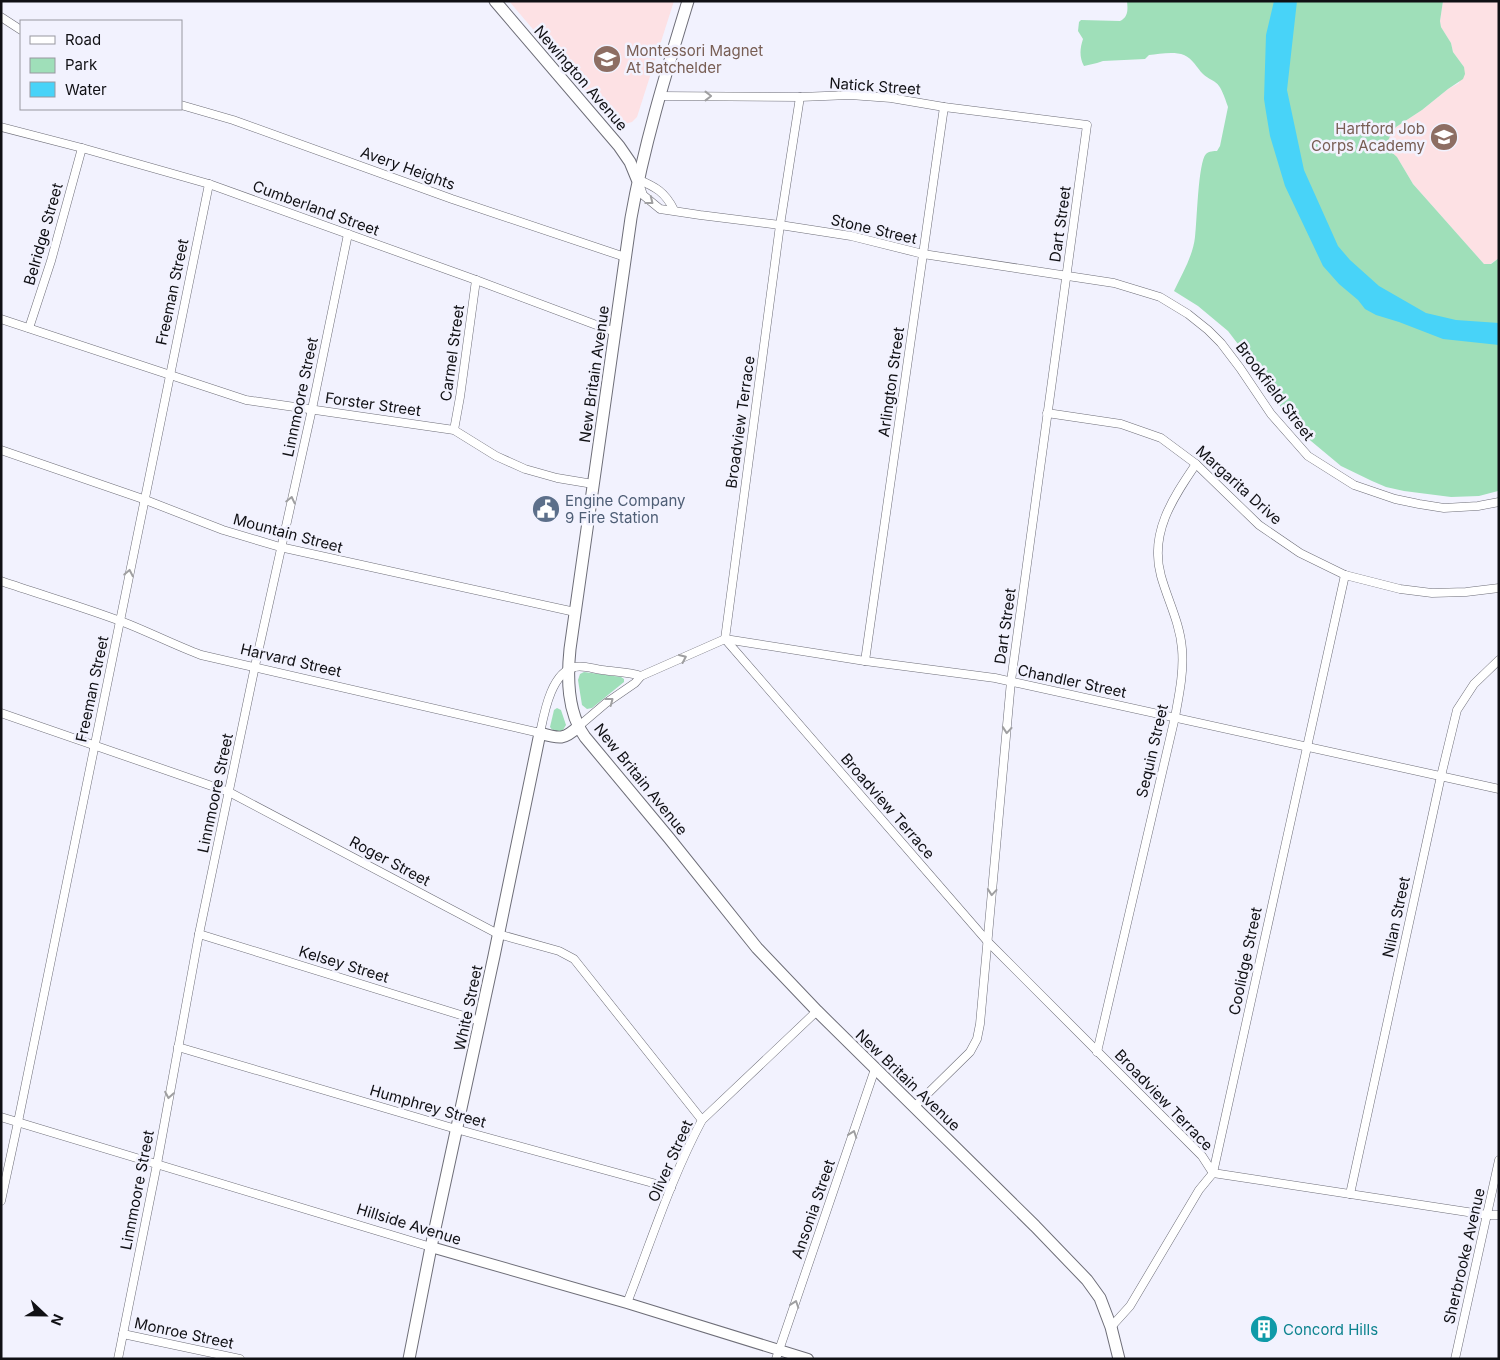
<svg xmlns="http://www.w3.org/2000/svg" width="1500" height="1360" font-family="Inter,sans-serif">
<style>
.education{fill:#fde1e4}
.green{fill:#9fdfb9}
.water{fill:#48d3f8}
.lines{fill:none;stroke-linecap:round;stroke-linejoin:round}
.minor-casing{stroke:#6e6e78;stroke-width:9}
.tertiary-casing{stroke:#6e6e78;stroke-width:12}
.secondary-casing{stroke:#6e6e78;stroke-width:13}
.minor{stroke:#fff;stroke-width:8}
.tertiary{stroke:#fff;stroke-width:10}
.secondary{stroke:#fff;stroke-width:11}
.oneway{stroke:#9f9fa1}
.labels{text-anchor:middle;dominant-baseline:central;stroke-width:5;stroke-linejoin:round;paint-order:stroke}
.education-label{font-size:15px;fill:#785e54;stroke:#f2f2fe;text-anchor:start}
.street-label{font-size:15px;fill:#101014;stroke:#f2f2fe}
.service-label{font-size:15px;fill:#4e5e75;stroke:#f2f2fe;text-anchor:start}
.culture-label{font-size:15px;fill:#0d838f;stroke:#f2f2fe;text-anchor:start}
</style>
<rect width="100%" height="100%" fill="#f2f2fe"/>
<g class="education">
<polygon points="509,1 674,1 637,117 632,122 621,125 610,120"/>
<polygon points="1443,1 1499,1 1499,258 1490,264 1484,264 1413,184 1397,157 1388,149 1387,143 1392,132 1396,127 1422,110 1448,89 1459,83 1464,67 1453,52 1451,43 1441,27 1440,21"/>
</g>
<g class="green">
<path d="M1127,1H1443L1440,21L1441,27L1451,43L1453,52L1464,67L1465,74L1463,79L1448,89L1422,110L1396,127L1392,132L1387,143L1388,149L1397,157L1413,184L1484,264H1491L1499,258L1498,491L1479,496L1451,497L1404,491L1386,487L1372,481L1341,466L1311,441L1302,432L1282,409L1244,352L1228,331L1198,306L1174,291C1182,274 1193,256 1195,237C1197,223 1198,162 1206,154C1209,151 1214,151 1217,151L1220,146L1228,107C1227,104 1222,89 1219,86C1216,81 1208,79 1203,74C1197,68 1193,59 1184,55C1174,51 1159,54 1149,55L1145,59L1103,61L1097,63L1084,66C1079,57 1080,48 1083,39L1078,31L1079,22L1081,20L1120,21C1128,17 1128,10 1127,1Z"/>
<polygon points="584,672 621,677 624,679 624,682 592,708 587,709 582,705 578,680 580,674"/>
<path d="M557,708L561,710L566,725L563,730C558,732 553,732 550,727L554,710Z"/>
</g>
<polygon class="water" points="1274,1 1297,1 1287,90 1304,170 1338,246 1350,260 1379,286 1426,313 1456,320 1499,323 1499,345 1443,339 1399,322 1376,315 1365,309 1358,300 1339,284 1323,266 1285,186 1270,136 1266,112 1264,99 1266,35"/>
<g class="lines">
<defs>
<g id="minor">
<polyline points="1,17 21,30"/>
<polyline points="659,96 800,97 850,95 891,98 944,107 1087,125 1011,681 980,1024 977,1039 970,1052 914,1107"/>
<polyline points="800,97 780,225 725,639 988,942 1202,1156 1213,1173 1487,1215 1499,1215"/>
<polyline points="181,105 233,120 452,199 625,257"/>
<polyline points="1,127 82,148 209,184 476,280 615,332"/>
<path d="M637,179C656,187 665,192 674,210"/>
<polyline points="639,183 643,195 660,209 700,215 780,225 851,236 923,254 1114,283 1160,297 1188,314 1208,330 1221,343 1240,368 1271,414 1308,456 1354,485 1395,499 1419,504 1444,508 1478,506 1499,502"/>
<polyline points="1,319 246,400 454,430 496,456 525,469 557,478 593,484"/>
<polyline points="29,328 51,261 82,148"/>
<polyline points="1047,413 1121,424 1161,438 1196,464 1259,525 1300,553 1345,575 1400,589 1432,593 1466,592 1499,588"/>
<polyline points="454,430 460,397 476,280"/>
<polyline points="1,450 143,499 223,530 280,547 575,612"/>
<path d="M1,581C42,595 83,607 123,622C149,632 174,645 201,655L540,733C544,714 551,672 575,667C583,665 594,669 602,670C615,672 629,672 641,676"/>
<polyline points="865,661 944,107"/>
<polyline points="1,713 229,792 498,934 559,951 574,959 702,1120"/>
<polyline points="579,726 606,703 635,683 641,676 725,639 865,661 995,678 1499,789"/>
<polyline points="199,934 480,1021"/>
<polyline points="178,1047 456,1129 671,1188"/>
<path d="M1097,1052L1175,717C1179,695 1184,672 1182,649C1180,623 1168,601 1161,576C1149,533 1173,498 1196,464"/>
<polyline points="1,1117 431,1247"/>
<polyline points="1350,1194 1441,776 1457,710 1474,684 1499,660"/>
<path d="M1,1201L18,1122C82,809 144,496 209,184"/>
<path d="M627,1303C651,1242 671,1178 702,1120L817,1011"/>
<polyline points="1111,1327 1130,1306 1199,1190 1213,1173 1345,575"/>
<polyline points="123,1334 240,1359"/>
<polyline points="118,1359 157,1164 199,934 255,666 312,409 348,234"/>
<polyline points="776,1359 875,1069"/>
<polyline points="1455,1359 1499,1160"/>
</g>
<polyline id="tertiary" points="431,1247 627,1303 808,1359"/>
<g id="secondary">
<polyline points="495,1 619,146 630,162 637,179"/>
<path d="M688,1C666,73 644,144 631,218L570,649C567,678 567,712 585,737L669,838L757,948L817,1011L1035,1226L1087,1280L1100,1298L1111,1327L1119,1359"/>
<path d="M409,1359L431,1247L494,956L540,733C560,739 564,740 579,726"/>
</g>
</defs>
<use href="#minor" class="minor-casing"/>
<use href="#tertiary" class="tertiary-casing"/>
<use href="#secondary" class="secondary-casing"/>
<use href="#minor" class="minor"/>
<use href="#tertiary" class="tertiary"/>
<use href="#secondary" class="secondary"/>
</g>
<defs><path id="oneway-chevron" d="M-2-3.5L2.5 0L-2 3.5" fill="none" stroke-width="1.6" stroke-linecap="round" stroke-linejoin="round" transform="scale(1.25)"/></defs>
<g class="oneway">
<use href="#oneway-chevron" transform="translate(708 96)"/>
<use href="#oneway-chevron" transform="translate(650 201) rotate(38)"/>
<use href="#oneway-chevron" transform="translate(291 500) rotate(-77)"/>
<use href="#oneway-chevron" transform="translate(129 573) rotate(-79)"/>
<use href="#oneway-chevron" transform="translate(683 658) rotate(-24)"/>
<use href="#oneway-chevron" transform="translate(610 701) rotate(-37)"/>
<use href="#oneway-chevron" transform="translate(1007 730) rotate(95)"/>
<use href="#oneway-chevron" transform="translate(992 892) rotate(95)"/>
<use href="#oneway-chevron" transform="translate(169 1095) rotate(100)"/>
<use href="#oneway-chevron" transform="translate(853 1134) rotate(-71)"/>
<use href="#oneway-chevron" transform="translate(795 1304) rotate(-71)"/>
</g>
<defs>
<symbol id="school-disc" viewBox="-11 -11 22 22"><circle r="9.5" fill="#8d6e63" stroke="#f2f2fe"/><path d="M0-5L7-2L0 1L-7-2ZM-4 1L0 2.5L4 1V4Q0 6-4 4Z" fill="#fff"/></symbol>
<symbol id="civic-disc" viewBox="-11 -11 22 22"><circle r="9.5" fill="#5c6f8a" stroke="#f2f2fe"/><path d="M-.6-6.5H3V-4.5H.6V-3L4-1V1h2V6H-6V1h2V-1L-.6-3ZM-1.2 2.5V6h2.4V2.5Z" fill="#fff"/></symbol>
<symbol id="building-disc" viewBox="-11 -11 22 22"><circle r="9.5" fill="#0f9aa8" stroke="#f2f2fe"/><path d="M-4-6H4V6H1V3H-1V6H-4ZM-2.5-4.3h1.7v1.8h-1.7ZM.8-4.3h1.7v1.8H.8ZM-2.5-1h1.7V.8h-1.7ZM.8-1h1.7V.8H.8Z" fill="#fff"/></symbol>
</defs>
<g fill-rule="evenodd">
<use href="#school-disc" x="591" y="43" width="32" height="32"/>
<use href="#school-disc" x="1428" y="121" width="32" height="32"/>
<use href="#civic-disc" x="530" y="493" width="32" height="32"/>
<use href="#building-disc" x="1248" y="1313" width="32" height="32"/>
</g>
<g class="labels">
<g class="education-label">
<text x="626" y="50">Montessori Magnet<tspan x="626" dy="17">At Batchelder</tspan></text>
<text x="1425" y="128" text-anchor="end">Hartford Job<tspan x="1425" dy="17">Corps Academy</tspan></text>
</g>
<g class="street-label">
<text transform="translate(581 78) rotate(49)">Newington Avenue</text>
<text transform="translate(875 86) rotate(4)">Natick Street</text>
<text transform="translate(408 168) rotate(20)">Avery Heights</text>
<text transform="translate(316 208) rotate(20)">Cumberland Street</text>
<text transform="translate(1060 224) rotate(-82)">Dart Street</text>
<text transform="translate(874 229) rotate(13)">Stone Street</text>
<text transform="translate(43 234) rotate(-74)">Belridge Street</text>
<text transform="translate(172 292) rotate(-78)">Freeman Street</text>
<text transform="translate(452 353) rotate(-82)">Carmel Street</text>
<text transform="translate(594 374) rotate(-82)">New Britain Avenue</text>
<text transform="translate(891 382) rotate(-82)">Arlington Street</text>
<text transform="translate(1275 391) rotate(53)">Brookfield Street</text>
<text transform="translate(300 397) rotate(-78)">Linnmoore Street</text>
<text transform="translate(373 404) rotate(8)">Forster Street</text>
<text transform="translate(740 422) rotate(-82)">Broadview Terrace</text>
<text transform="translate(1239 485) rotate(42)">Margarita Drive</text>
<text transform="translate(288 533) rotate(15)">Mountain Street</text>
<text transform="translate(1005 626) rotate(-82)">Dart Street</text>
<text transform="translate(291 660) rotate(13)">Harvard Street</text>
<text transform="translate(1072 681) rotate(12)">Chandler Street</text>
<text transform="translate(92 689) rotate(-78)">Freeman Street</text>
<text transform="translate(1152 751) rotate(-77)">Sequin Street</text>
<text transform="translate(641 779) rotate(51)">New Britain Avenue</text>
<text transform="translate(215 793) rotate(-78)">Linnmoore Street</text>
<text transform="translate(888 806) rotate(49)">Broadview Terrace</text>
<text transform="translate(390 861) rotate(28)">Roger Street</text>
<text transform="translate(1396 917) rotate(-78)">Nilan Street</text>
<text transform="translate(1245 961) rotate(-78)">Coolidge Street</text>
<text transform="translate(344 964) rotate(17)">Kelsey Street</text>
<text transform="translate(468 1008) rotate(-78)">White Street</text>
<text transform="translate(908 1080) rotate(44)">New Britain Avenue</text>
<text transform="translate(1164 1100) rotate(46)">Broadview Terrace</text>
<text transform="translate(428 1106) rotate(16)">Humphrey Street</text>
<text transform="translate(670 1161) rotate(-66)">Oliver Street</text>
<text transform="translate(137 1190) rotate(-79)">Linnmoore Street</text>
<text transform="translate(813 1209) rotate(-71)">Ansonia Street</text>
<text transform="translate(409 1224) rotate(17)">Hillside Avenue</text>
<text transform="translate(1464 1256) rotate(-77)">Sherbrooke Avenue</text>
<text transform="translate(184 1333) rotate(12)">Monroe Street</text>
</g>
<g class="service-label">
<text x="565" y="500">Engine Company<tspan x="565" dy="17">9 Fire Station</tspan></text>
</g>
<g class="culture-label">
<text x="1283" y="1329">Concord Hills</text>
</g>
</g>
<rect width="1500" height="1360" fill="none" stroke="#101014" stroke-width="5"/>
<rect x="20" y="20" width="162" height="90" fill="#f2f2fe" stroke="#9898a0"/>
<rect x="30" y="36" width="25" height="8" fill="#ffffff" stroke="#9898a0"/>
<text x="65" y="45" font-size="15" fill="#101014">Road</text>
<rect x="30" y="58" width="25" height="15" fill="#9fdfb9" stroke="#9898a0"/>
<text x="65" y="70" font-size="15" fill="#101014">Park</text>
<rect x="30" y="82" width="25" height="15" fill="#48d3f8" stroke="#9898a0"/>
<text x="65" y="95" font-size="15" fill="#101014">Water</text>
<g transform="translate(45 1315) rotate(112)" stroke="#f2f2fe" stroke-width="4" paint-order="stroke">
<path d="M0-4L9 19L0 12L-9 19Z" fill="#101014"/>
<text y="-8" font-size="14" font-weight="bold" text-anchor="middle" fill="#101014">N</text>
</g>
</svg>
